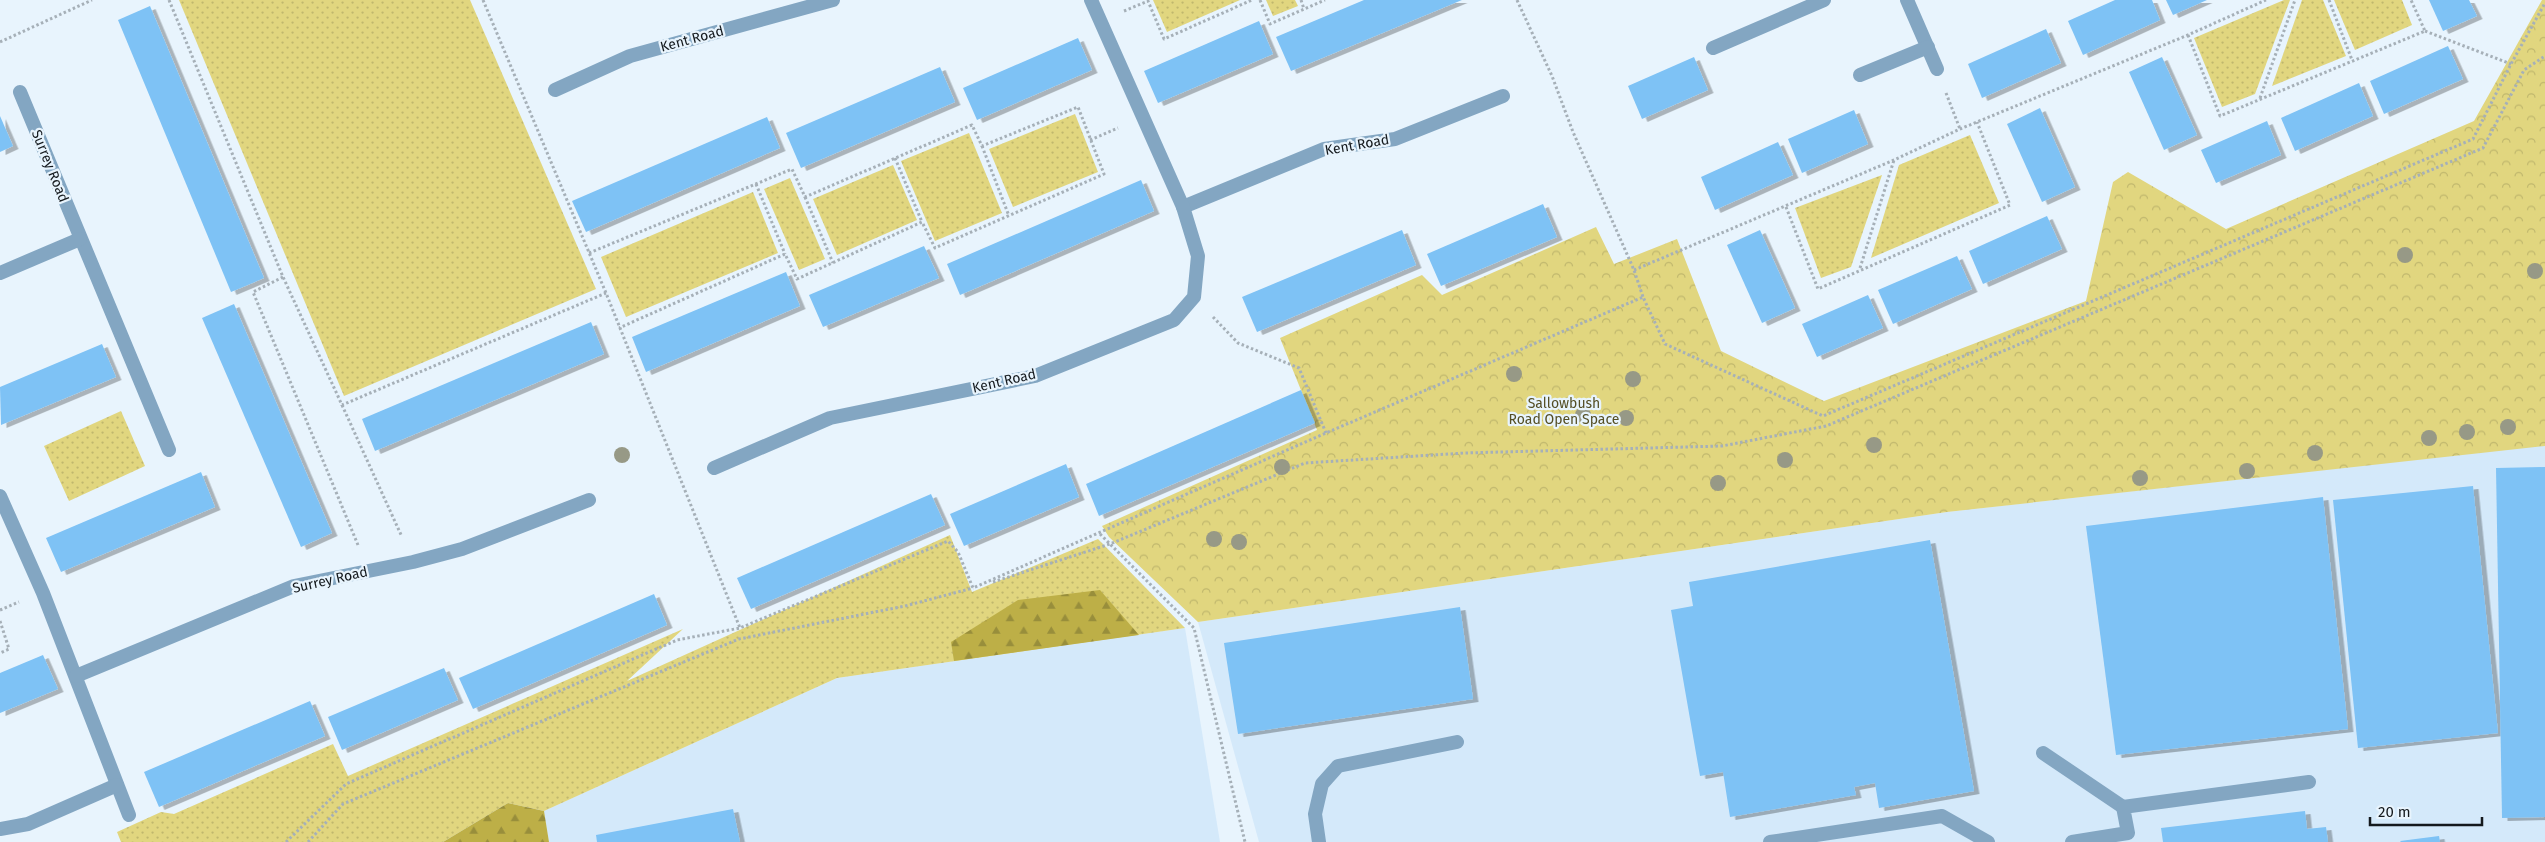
<svg xmlns="http://www.w3.org/2000/svg" width="2545" height="842" font-family="'Fira Sans',sans-serif">
<style>
.built{fill:#d4e9fa}
.grass{fill:url(#grass-dots)}
.forest{fill:url(#forest-firs)}
.park{fill:url(#park-crowns)}
.building{fill:#7ec2f5;filter:url(#shadow)}
.lines{fill:none;stroke-linecap:round;stroke-linejoin:round}
.path{stroke:#a6b0b8;stroke-width:3;stroke-dasharray:2.5 2.5;stroke-linecap:butt}
.service{stroke:#83a6c2;stroke-width:14}
.minor{stroke:#83a6c2;stroke-width:14}
.tree{fill:#979986}
.labels{text-anchor:middle;dominant-baseline:central;stroke-width:4.5;stroke-linejoin:round;paint-order:stroke}
.street-label{font-size:14px;fill:#14191d;stroke:#e8f4fd}
.park-label{font-size:14px;fill:#544e24;stroke:#e8f4fd}
</style>
<defs>
<pattern id="grass-dots" width="8" height="8" patternUnits="userSpaceOnUse" patternTransform="scale(1.25)"><rect width="8" height="8" fill="#e1d67f"/><path d="M2 2h.1M6 6h.1" fill="none" stroke="#c0b76d" stroke-width="1.8" stroke-linecap="round"/></pattern>
<pattern id="forest-firs" width="22" height="20" patternUnits="userSpaceOnUse" patternTransform="scale(1.25)"><rect width="22" height="20" fill="#bdaf47"/><path d="M5 1l3.5 6h-7zM16 11l3.5 6h-7z" fill="#988e3b"/></pattern>
<pattern id="park-crowns" width="20" height="18" patternUnits="userSpaceOnUse" patternTransform="scale(1.25)"><rect width="20" height="18" fill="#e1d67f"/><path d="M2 6a3 3 0 1 1 6 0M12 15a3 3 0 1 1 6 0" fill="none" stroke="#c0b76d"/></pattern>
<filter id="shadow"><feDropShadow dx="5.5" dy="3" stdDeviation="0" flood-color="#0004"/></filter>
</defs>
<rect width="100%" height="100%" fill="#e8f4fd"/>
<g class="built">
<polygon points="2545,445 2545,842 1259,842 1198,622 1947,512"/>
<polygon points="1185,628 1220,842 549,842 544,811 837,678"/>
</g>
<g class="grass">
<polygon points="179,0 470,0 596,289 344,396"/>
<polygon points="1153,0 1240,0 1167,32"/>
<polygon points="1266,0 1295,0 1298,6 1273,16"/>
<polygon points="2284,0 2290,0 2255,94 2222,107 2194,38"/>
<polygon points="2302,0 2323,0 2346,56 2272,86"/>
<polygon points="2334,0 2402,0 2412,25 2355,50"/>
<polygon points="1075,114 1098,172 1013,207 989,149"/>
<polygon points="969,133 1002,213 935,241 901,161"/>
<polygon points="1970,135 1999,203 1871,258 1899,165"/>
<polygon points="893,165 917,220 837,255 813,199"/>
<polygon points="1882,175 1851,267 1821,278 1795,208"/>
<polygon points="790,178 825,259 799,270 764,189"/>
<polygon points="753,192 778,253 626,317 601,257"/>
<polygon points="121,411 145,466 69,501 44,446"/>
<polygon points="950,535 972,592 1098,539 1185,628 837,678 544,811 508,803 443,842 121,842 117,832 161,812 174,814 333,744 348,776 683,629 627,681"/>
</g>
<g class="forest">
<polygon points="1100,590 1139,635 954,661 951,642 1018,600"/>
<polygon points="508,803 544,811 549,842 443,842"/>
</g>
<polygon class="park" points="2542,0 2545,0 2545,446 1947,512 1198,622 1109,537 1102,526 1317,430 1280,338 1422,275 1442,295 1596,227 1614,264 1677,239 1721,351 1824,401 2086,301 2113,182 2128,172 2226,229 2474,121"/>
<g class="building">
<polygon points="1364,0 1462,0 1291,71 1276,37"/>
<polygon points="2115,0 2152,0 2160,20 2083,55 2068,21"/>
<polygon points="2166,0 2207,0 2173,15"/>
<polygon points="2429,0 2469,0 2477,16 2443,31"/>
<polygon points="150,6 264,278 231,292 118,20"/>
<polygon points="1259,21 1273,54 1158,103 1144,71"/>
<polygon points="2046,29 2061,63 1982,98 1968,64"/>
<polygon points="1078,38 1092,70 977,120 963,88"/>
<polygon points="2448,46 2463,79 2384,114 2370,81"/>
<polygon points="1694,57 1708,90 1642,119 1628,86"/>
<polygon points="2162,57 2197,135 2164,150 2129,72"/>
<polygon points="940,67 955,102 801,168 786,133"/>
<polygon points="2359,83 2373,116 2295,151 2281,118"/>
<polygon points="2040,108 2075,187 2042,202 2007,124"/>
<polygon points="1854,110 1868,144 1802,173 1788,139"/>
<polygon points="0,116 13,146 0,152"/>
<polygon points="767,117 780,148 586,232 572,201"/>
<polygon points="2267,121 2281,155 2216,183 2201,150"/>
<polygon points="1778,142 1793,175 1715,210 1701,177"/>
<polygon points="1141,180 1154,211 960,295 947,264"/>
<polygon points="1543,204 1557,237 1441,286 1427,254"/>
<polygon points="2047,216 2062,249 1983,284 1969,251"/>
<polygon points="1402,230 1416,265 1257,332 1242,297"/>
<polygon points="1760,230 1795,308 1762,323 1727,245"/>
<polygon points="924,246 939,278 823,327 809,295"/>
<polygon points="1957,256 1972,289 1893,324 1878,290"/>
<polygon points="786,272 800,306 646,372 632,337"/>
<polygon points="1868,295 1883,328 1817,357 1802,324"/>
<polygon points="234,304 332,533 301,547 202,318"/>
<polygon points="591,322 604,354 375,451 362,419"/>
<polygon points="102,344 116,377 1,425 0,387"/>
<polygon points="1301,390 1315,423 1099,516 1086,484"/>
<polygon points="1066,464 1079,497 964,546 950,514"/>
<polygon points="2545,467 2545,817 2502,818 2496,468"/>
<polygon points="201,472 215,507 61,572 46,538"/>
<polygon points="2473,486 2498,733 2358,748 2333,500"/>
<polygon points="931,494 945,525 751,609 737,578"/>
<polygon points="2323,497 2348,729 2116,755 2086,526"/>
<polygon points="1930,540 1974,791 1879,808 1875,783 1854,787 1856,795 1730,817 1723,772 1700,776 1671,610 1693,606 1689,582"/>
<polygon points="654,594 667,625 473,709 459,678"/>
<polygon points="1460,607 1473,699 1238,734 1224,643"/>
<polygon points="43,655 58,689 0,713 0,673"/>
<polygon points="444,668 458,700 342,750 328,717"/>
<polygon points="310,701 325,736 159,807 144,772"/>
<polygon points="733,809 740,842 597,842 596,835"/>
<polygon points="2305,811 2307,829 2326,827 2328,842 2163,842 2161,828"/>
<polygon points="2439,836 2440,842 2401,842 2400,841"/>
</g>
<g class="lines">
<g class="path">
<polyline points="169,0 283,277 342,405 606,293"/>
<polyline points="483,0 606,293 740,628"/>
<polyline points="1260,0 1270,24 1325,0"/>
<polyline points="1301,0 1304,9"/>
<polyline points="1517,0 1552,76 1573,132 1634,270 1643,297"/>
<polyline points="2329,0 2352,60"/>
<polyline points="1124,11 1148,1 1164,39 1252,0"/>
<polyline points="2425,31 2511,64"/>
<polyline points="2188,35 2220,116 2425,31 2411,0"/>
<polyline points="0,42 92,0"/>
<polyline points="1946,93 1960,129"/>
<polyline points="2260,98 2295,0"/>
<polyline points="1090,140 1118,128"/>
<polyline points="982,146 1009,216"/>
<polyline points="895,158 922,222"/>
<polyline points="756,184 785,254"/>
<polyline points="805,197 833,263"/>
<polyline points="1786,207 1818,289 2010,205 1977,122"/>
<polyline points="589,253 792,169 805,197 972,125 982,146 1078,107 1104,174 935,248 922,222 797,279 785,254 619,328"/>
<polyline points="1860,268 1894,160"/>
<polyline points="1634,270 1894,160 1960,129 2188,35 2266,0"/>
<polyline points="283,277 253,292 358,545"/>
<polyline points="1213,317 1238,343 1299,368 1326,433"/>
<polyline points="342,405 402,537"/>
<polyline points="1100,534 1194,628 1245,842"/>
<polyline points="993,582 1110,544 1305,463 1465,453 1722,446 1826,426 2483,148 2524,70 2545,56"/>
<polyline points="0,610 19,602"/>
<polyline points="0,621 9,649 0,653"/>
<polyline points="286,842 346,784 677,640 740,628 948,541 958,552 973,588 1326,433 1643,297 1665,344 1823,416 2473,139 2511,64 2545,3"/>
<polyline points="308,842 343,804 739,639 905,606 973,588"/>
</g>
<g class="service">
<polyline points="1907,0 1937,69"/>
<polyline points="1860,75 1928,47"/>
<polyline points="2043,753 2123,807"/>
<polyline points="1319,842 1315,814 1322,784 1338,766 1457,742"/>
<polyline points="1770,842 1942,816 1988,842"/>
<polyline points="2072,842 2128,833 2123,807 2309,782"/>
</g>
<g class="minor">
<polyline points="1713,48 1824,0"/>
<polyline points="555,90 630,56 833,0"/>
<polyline points="20,92 169,450"/>
<polyline points="1183,207 1324,149 1395,139 1503,96"/>
<polyline points="0,273 80,239"/>
<polyline points="714,468 830,418 1035,376 1174,320 1194,297 1198,256 1183,207 1091,0"/>
<polyline points="0,496 43,593 129,815"/>
<polyline points="76,676 294,586 413,562 462,549 589,500"/>
<polyline points="0,829 28,824 117,785"/>
</g>
</g>
<g class="tree">
<circle cx="2405" cy="255" r="8"/>
<circle cx="2535" cy="271" r="8"/>
<circle cx="1514" cy="374" r="8"/>
<circle cx="1633" cy="379" r="8"/>
<circle cx="1583" cy="415" r="8"/>
<circle cx="1626" cy="418" r="8"/>
<circle cx="2508" cy="427" r="8"/>
<circle cx="2467" cy="432" r="8"/>
<circle cx="2429" cy="438" r="8"/>
<circle cx="1874" cy="445" r="8"/>
<circle cx="2315" cy="453" r="8"/>
<circle cx="622" cy="455" r="8"/>
<circle cx="1785" cy="460" r="8"/>
<circle cx="1282" cy="467" r="8"/>
<circle cx="2247" cy="471" r="8"/>
<circle cx="2140" cy="478" r="8"/>
<circle cx="1718" cy="483" r="8"/>
<circle cx="1214" cy="539" r="8"/>
<circle cx="1239" cy="542" r="8"/>
</g>
<g class="labels">
<g class="street-label">
<text transform="translate(692 39) rotate(-15)">Kent Road</text>
<text transform="translate(1357 145) rotate(-10)">Kent Road</text>
<text transform="translate(50 166) rotate(68)">Surrey Road</text>
<text transform="translate(1004 381) rotate(-13)">Kent Road</text>
<text transform="translate(330 580) rotate(-13)">Surrey Road</text>
</g>
<g class="park-label">
<text x="1564" y="403">Sallowbush<tspan x="1564" dy="16">Road Open Space</tspan></text>
</g>
</g>
<path d="M2370 817v8h112v-8" fill="none" stroke="#14191d" stroke-width="2.5"/>
<text x="2378" y="817" font-size="15" fill="#14191d" stroke="#e8f4fd" stroke-width="4" paint-order="stroke">20 m</text>
</svg>
